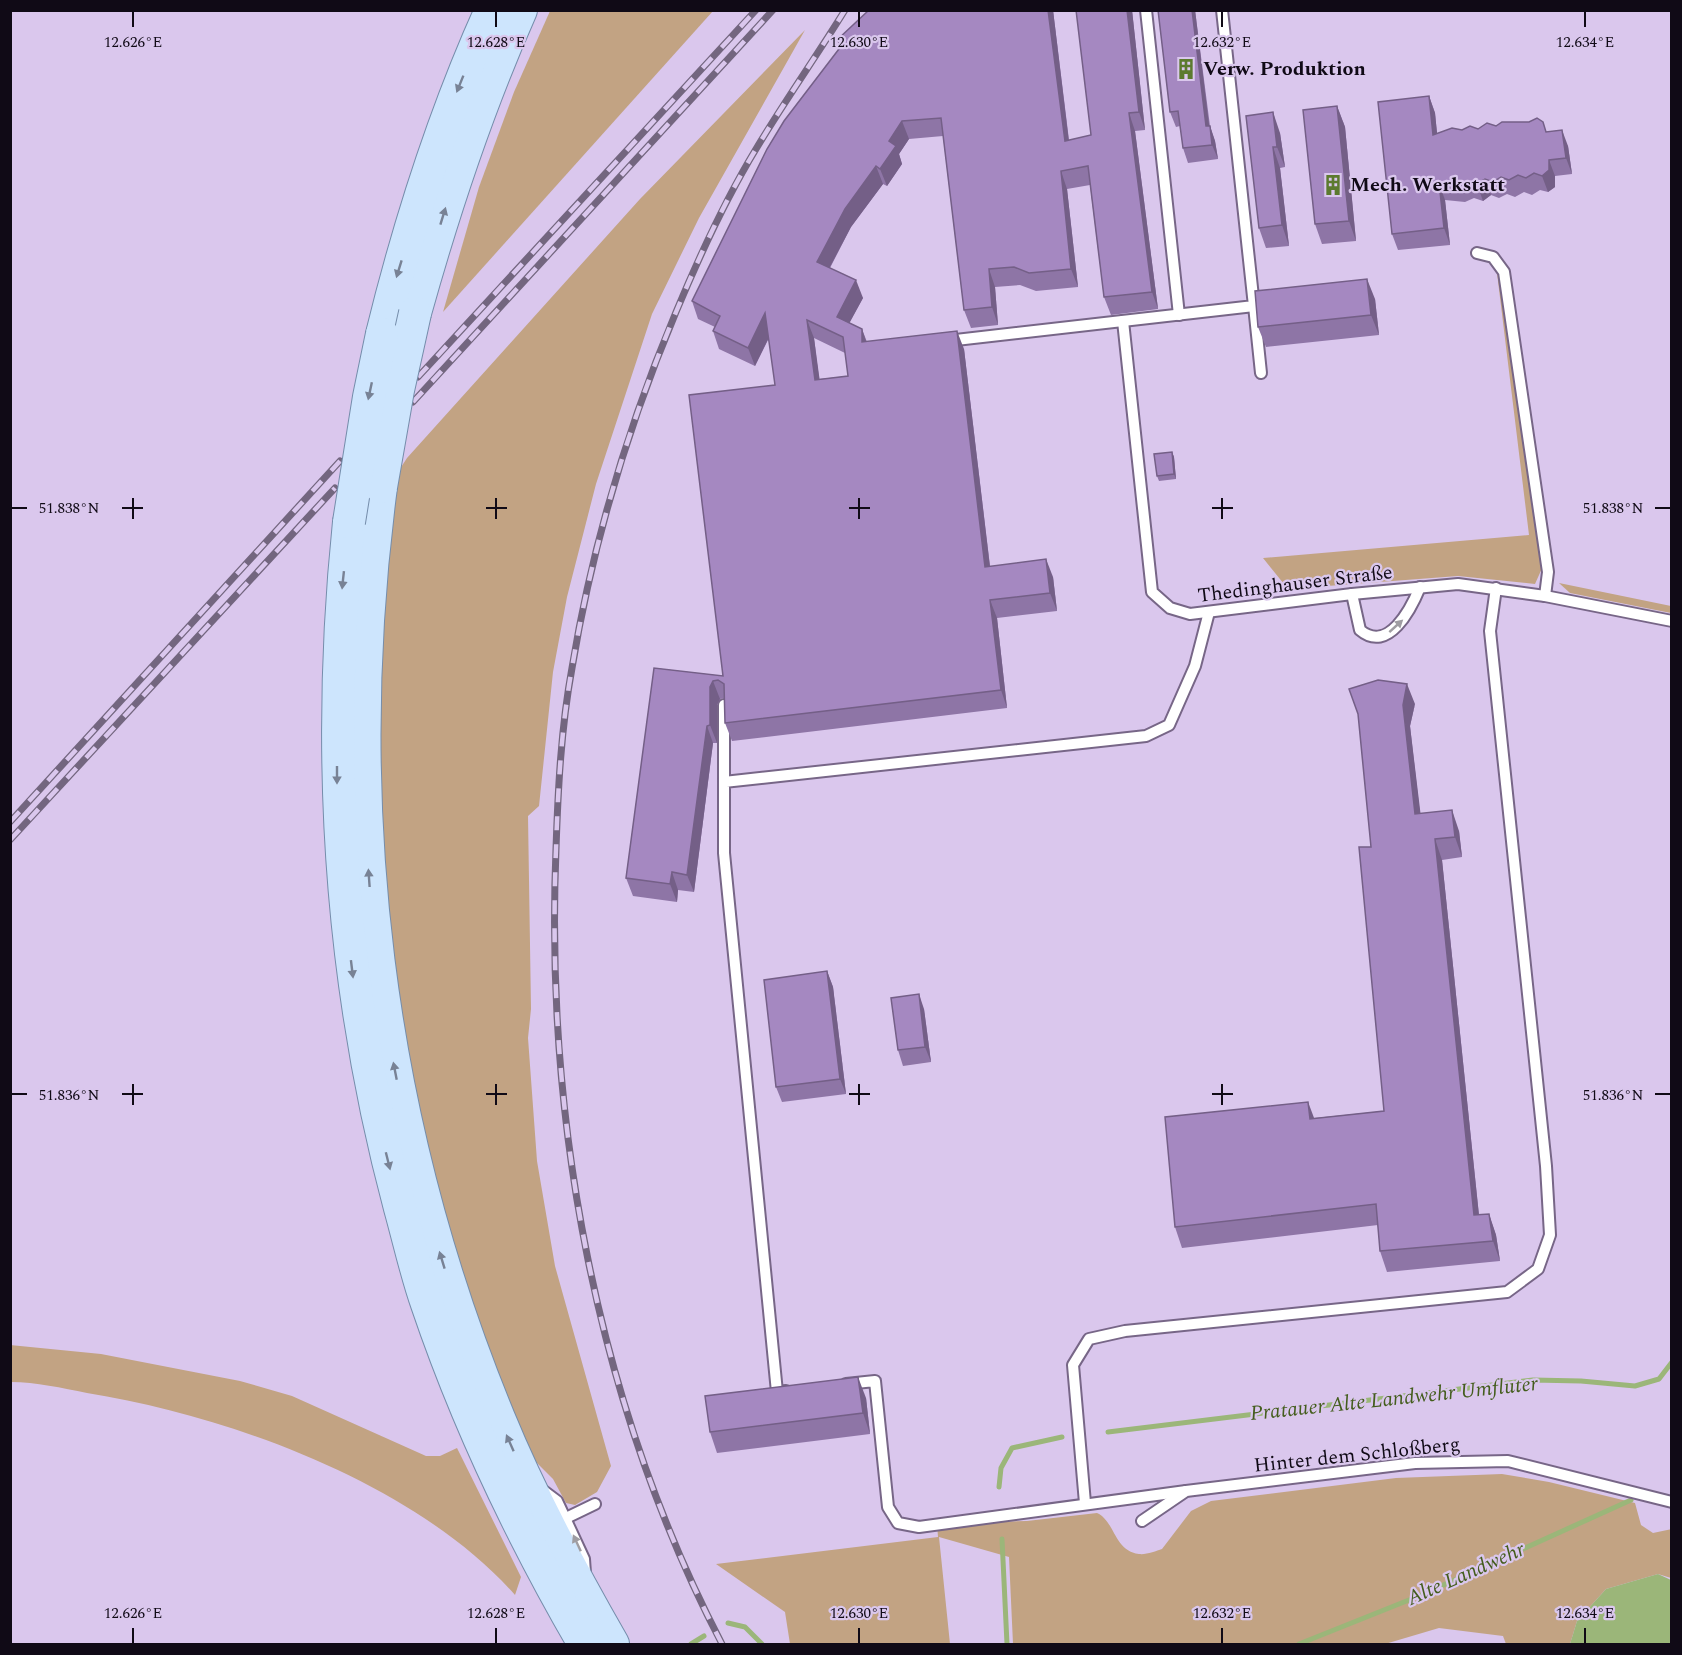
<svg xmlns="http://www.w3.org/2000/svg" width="1682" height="1655" font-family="Spectral,serif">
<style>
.green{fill:#c2a383}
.water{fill:#9bb679}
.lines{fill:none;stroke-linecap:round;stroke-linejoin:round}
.stream{stroke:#9bb679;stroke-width:5}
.service-casing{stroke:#776687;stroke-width:14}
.primary-casing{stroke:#758dab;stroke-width:34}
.service{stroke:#fff;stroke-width:10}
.primary{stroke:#cde5fd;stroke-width:32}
.rail-casing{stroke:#73667f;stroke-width:7}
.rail{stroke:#dac7ed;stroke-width:4.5;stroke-dasharray:14;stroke-linecap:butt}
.primary-bridge-casing{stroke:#758dab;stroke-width:34;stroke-linecap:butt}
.primary-bridge{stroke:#cde5fd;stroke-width:32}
.wall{fill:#8e75a6;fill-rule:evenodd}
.shaded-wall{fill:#745f87}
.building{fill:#a588c1;stroke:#745f87;stroke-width:1.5;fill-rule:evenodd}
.oneway{fill:#788295}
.oneway2{fill:#9f9da2}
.ticks{fill:none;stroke:#100a16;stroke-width:2}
.labels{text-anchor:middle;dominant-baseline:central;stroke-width:4.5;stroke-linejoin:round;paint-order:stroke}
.poi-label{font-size:20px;font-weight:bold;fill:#100a16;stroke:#dac7ed;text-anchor:start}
.street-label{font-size:20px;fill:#100a16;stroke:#dac7ed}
.water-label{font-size:21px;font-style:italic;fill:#445d1d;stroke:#dac7ed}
.ticks-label{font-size:15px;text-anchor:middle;fill:#100a16;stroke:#dac7ed;stroke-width:4.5;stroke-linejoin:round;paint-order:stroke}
</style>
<rect width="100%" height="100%" fill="#dac7ed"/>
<g class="green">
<polygon points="550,11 713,11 443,312 479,187 514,92"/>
<polygon points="805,30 699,218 652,314 596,484 567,597 553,672 539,806 528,816 531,1009 528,1038 537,1161 555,1266 611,1466 597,1492 575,1505 566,1503 553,1479 531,1457 459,1291 389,977 375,672 396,475 407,458 640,199"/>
<polygon points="1503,272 1543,566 1535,584 1458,576 1288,589 1263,558 1529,535 1497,273"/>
<polygon points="1559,583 1671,606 1671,613 1570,593"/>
<path d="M10,1345L101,1354L240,1381L292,1396L426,1456H440L457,1448L521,1577L515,1595C417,1484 230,1416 87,1393C62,1388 36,1382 11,1382Z"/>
<path d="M1502,1474L1549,1482L1635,1503L1641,1525L1653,1533L1672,1529L1671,1578L1658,1574L1606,1589L1577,1621L1570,1644H1506L1503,1636L1439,1628L1385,1644H1013L1009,1557L939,1537L950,1644H790L785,1612L716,1564L938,1537L937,1524L1027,1521L1097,1513C1115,1521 1114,1551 1139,1554C1146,1555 1156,1551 1162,1549L1191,1511L1211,1501L1396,1478Z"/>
</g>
<polygon class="water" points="1658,1574 1671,1580 1671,1644 1570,1644 1577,1621 1606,1589"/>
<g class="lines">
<g class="stream">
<polyline points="1108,1432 1533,1380 1581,1381 1635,1386 1659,1379 1672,1362"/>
<polyline points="999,1487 1001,1468 1012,1448 1062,1437"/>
<polyline points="1002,1539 1007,1644"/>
<polyline points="728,1623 745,1627 762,1644"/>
<polyline points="691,1644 704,1636"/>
<polyline points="1299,1644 1419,1596 1631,1500"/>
</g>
<defs>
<g id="service">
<polyline points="1146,10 1179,315"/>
<polyline points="1477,253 1493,257 1504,272 1548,572 1545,596"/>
<polyline points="1254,306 1261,373"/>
<polyline points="1123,321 1152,592 1170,608 1190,614 1352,594 1458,584 1545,596 1672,621"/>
<polyline points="947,341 1254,306 1222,10"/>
<path d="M1352,594L1360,630C1388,654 1411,609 1420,587"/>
<polyline points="724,782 724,705"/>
<polyline points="846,1384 875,1381 888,1507 898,1523 919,1527 1186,1491"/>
<polyline points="786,1391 777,1392 724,853 724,782 1146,736 1169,725 1195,666 1209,612"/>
<polyline points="541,1489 557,1501 584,1559 585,1573"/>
<polyline points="1085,1503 1073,1365 1089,1339 1125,1331 1507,1292 1538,1269 1550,1235 1546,1166 1490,631 1496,588"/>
<polyline points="566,1518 595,1504"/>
<polyline points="1142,1521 1186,1491 1415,1463 1508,1461 1672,1502"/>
</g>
<g id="primary">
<path d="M415,313C444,209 477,109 521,10"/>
<path d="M382,334C409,224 444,114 491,10"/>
<path d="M381,487C339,803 377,1123 499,1418C531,1496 571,1571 613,1644"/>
<path d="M349,522C325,755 339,981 400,1208C409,1240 416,1273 427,1304C467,1422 522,1537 584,1644"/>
</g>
</defs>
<use href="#service" class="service-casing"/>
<use href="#primary" class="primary-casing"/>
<use href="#service" class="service"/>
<use href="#primary" class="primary"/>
<defs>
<g id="rail">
<polyline points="418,377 756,10"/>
<polyline points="413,402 773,10"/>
<polyline points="10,822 340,461"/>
<polyline points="10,840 335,488"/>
<path d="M722,1644C596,1402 545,1121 556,849C558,789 561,728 572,668C592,546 628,426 676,312C699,257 725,200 756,149C784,102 816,57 845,10"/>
</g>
</defs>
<use href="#rail" class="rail-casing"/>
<use href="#rail" class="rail"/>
<defs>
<g id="primary-bridge">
<polyline points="381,487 398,390 415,313"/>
<polyline points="349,522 369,397 382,334"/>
</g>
</defs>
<use href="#primary-bridge" class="primary-bridge-casing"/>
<use href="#primary-bridge" class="primary-bridge"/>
</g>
<g class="wall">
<path d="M1053,10L1069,140L1091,135L1132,10L1145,130L1135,131L1158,309L1111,315L1104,297L1090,185L1067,189L1078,287L1036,291L1020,285L995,287L998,325L971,328L964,310L943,136L909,139L899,154L902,164L887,186L883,184L851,227L830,268L863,298L849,323L862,329L867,342L964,349L990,566L1053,577L1057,611L997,618L1007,708L732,741L725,723V698L720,699L717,705V743H713L694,892L678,890L677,902L633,896L626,878L654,668L723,676L775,385L769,338L755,366L719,349L713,331L715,327L698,319L692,301L840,48L837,40ZM814,338L845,353L848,376L819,379Z"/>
<polygon points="1158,10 1195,10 1210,126 1215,141 1218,159 1188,163 1183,148 1180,126 1176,127 1170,112"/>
<polygon points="1429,96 1435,113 1437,134 1543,122 1546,132 1568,146 1572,174 1555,176 1555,187 1548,192 1540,190 1532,195 1524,192 1515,197 1507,194 1499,198 1491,195 1483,201 1474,198 1465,202 1445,200 1450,245 1398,250 1392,234"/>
<polygon points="1337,106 1345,127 1356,241 1322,244 1315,224"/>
<polygon points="1246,116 1280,133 1285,167 1280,168 1289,246 1266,248 1259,228"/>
<polygon points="1375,299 1379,335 1266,347 1258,327"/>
<polygon points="1172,452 1174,457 1176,479 1159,481 1157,476"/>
<polygon points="1415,704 1410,726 1420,814 1459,831 1462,857 1442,860 1479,1215 1489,1214 1496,1235 1500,1261 1387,1272 1380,1251 1378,1225 1182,1248 1175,1227 1314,1118 1384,1111 1371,847"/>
<polygon points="827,971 833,987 846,1094 782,1102 776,1087"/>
<polygon points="924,1009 931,1062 903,1066 898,1050"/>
<polygon points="866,1398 870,1434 717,1453 710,1432"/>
</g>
<g class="shaded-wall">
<polygon points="1048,10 1053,10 1071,159 1065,141"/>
<polygon points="1127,10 1132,10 1145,130 1139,112"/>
<polygon points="1192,10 1195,10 1211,141 1206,126"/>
<polygon points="1429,96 1435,113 1439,152 1433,135"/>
<polygon points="1337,106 1345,127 1356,241 1349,221"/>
<polygon points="1273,112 1280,133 1285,167 1277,147"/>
<polygon points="1129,113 1135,131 1158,309 1152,292"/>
<polygon points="902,121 909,139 899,154 902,164 887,186 880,169 889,141"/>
<polygon points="1210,126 1215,141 1218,159 1212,145"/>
<polygon points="1562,130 1568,146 1572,174 1566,158"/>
<polygon points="1273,147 1280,168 1289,246 1282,225"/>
<polygon points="1549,160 1555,176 1555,187 1548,192 1542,176"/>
<polygon points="876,166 883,184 851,227 823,280 817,262 845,209"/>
<polygon points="1061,171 1067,189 1078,287 1071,269"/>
<polygon points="1485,179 1491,195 1483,201 1477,184"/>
<polygon points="1439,183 1445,200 1450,245 1444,228"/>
<polygon points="989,269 995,287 998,325 992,307"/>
<polygon points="1367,279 1375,299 1379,335 1371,315"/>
<polygon points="856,280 863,298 843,335 837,317"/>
<polygon points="765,313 772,331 755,366 748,348"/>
<polygon points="807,320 814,338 822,397 815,380"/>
<polygon points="862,329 868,347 862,342"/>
<polygon points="957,331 964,349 992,584 985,567"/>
<polygon points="1172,452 1174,457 1176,479 1174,474"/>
<polygon points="1046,559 1053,577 1057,611 1050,593"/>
<polygon points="990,600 997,618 1007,708 1001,690"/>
<polygon points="713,681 720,699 717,705 717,743 710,725 710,687"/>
<polygon points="1407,684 1415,704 1410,726 1423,834 1415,814 1403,705"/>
<polygon points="707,726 713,743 694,892 687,875"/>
<polygon points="1452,810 1459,831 1462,857 1455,837"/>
<polygon points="1435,839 1442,860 1481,1235 1474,1215"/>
<polygon points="672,872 678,890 677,902 670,884"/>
<polygon points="827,971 833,987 846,1094 840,1079"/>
<polygon points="919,994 924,1009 931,1062 925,1047"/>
<polygon points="1308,1102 1316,1123 1310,1119"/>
<polygon points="1489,1214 1496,1235 1500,1261 1493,1241"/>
<polygon points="858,1377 866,1398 870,1434 863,1413"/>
</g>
<g class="building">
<path d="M869,10H1048L1065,141L1091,135L1076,10H1127L1139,112L1129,113L1152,292L1104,297L1088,166L1061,171L1071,269L1029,273L1014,267L989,269L992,307L964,310L941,118L902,121L889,141L896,146L880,169L876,166L845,209L817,262L856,280L837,317L862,329V342L957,331L985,567L1046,559L1050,593L990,600L1001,690L725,723L724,684L718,680L713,681L710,687V725L707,726L687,875L672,872L670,884L626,878L654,668L723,676L689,395L775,385L765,313L748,348L713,331L720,316L692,301L767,149L784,121L842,45L837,40ZM807,320L843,337L848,376L815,380Z"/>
<polygon points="1158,10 1192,10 1206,126 1210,126 1212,145 1183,148 1178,111 1170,112"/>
<polygon points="1429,96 1433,135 1452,128 1462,130 1470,126 1478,129 1487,123 1496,126 1502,122 1529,122 1537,118 1543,122 1546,132 1562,130 1566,158 1549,160 1549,170 1542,176 1534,173 1526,178 1518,175 1509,180 1501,177 1493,182 1485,179 1477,184 1468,182 1459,186 1439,183 1444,228 1392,234 1378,102"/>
<polygon points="1337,106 1349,221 1315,224 1303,110"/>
<polygon points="1273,112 1277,147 1273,147 1282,225 1259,228 1246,116"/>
<polygon points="1367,279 1371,315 1258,327 1255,291"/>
<polygon points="1172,452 1174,474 1157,476 1154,454"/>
<polygon points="1378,680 1407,684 1403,705 1415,814 1452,810 1455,837 1435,839 1474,1215 1489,1214 1493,1241 1380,1251 1376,1204 1175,1227 1165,1117 1308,1102 1310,1119 1384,1111 1359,847 1371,847 1358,714 1349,689"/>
<polygon points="827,971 840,1079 776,1087 764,980"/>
<polygon points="919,994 925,1047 898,1050 891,998"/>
<polygon points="858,1377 863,1413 710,1432 705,1396"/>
</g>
<defs><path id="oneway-solid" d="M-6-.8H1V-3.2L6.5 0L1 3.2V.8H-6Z" transform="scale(1.5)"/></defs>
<g class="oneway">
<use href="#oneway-solid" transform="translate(460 84) rotate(112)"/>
<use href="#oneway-solid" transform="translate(443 216) rotate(-73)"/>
<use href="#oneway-solid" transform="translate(399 269) rotate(107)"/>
<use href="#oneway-solid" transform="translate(370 391) rotate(102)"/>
<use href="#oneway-solid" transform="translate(343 580) rotate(96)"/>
<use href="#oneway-solid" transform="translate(337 775) rotate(90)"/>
<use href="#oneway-solid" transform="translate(369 878) rotate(-94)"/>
<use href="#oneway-solid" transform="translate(352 969) rotate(83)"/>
<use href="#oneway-solid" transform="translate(395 1071) rotate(-101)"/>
<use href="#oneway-solid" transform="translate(388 1161) rotate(76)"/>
<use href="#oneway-solid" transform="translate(442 1260) rotate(-107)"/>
<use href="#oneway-solid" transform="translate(510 1443) rotate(-114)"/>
</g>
<g class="oneway2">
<use href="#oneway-solid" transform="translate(1396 626) rotate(-42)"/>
<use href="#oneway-solid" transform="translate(577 1543) rotate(-115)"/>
</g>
<path class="ticks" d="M133,12V27M496,12V27M859,12V27M1222,12V27M1585,12V27M133,498V519M496,498V519M859,498V519M1222,498V519M12,508H27M122,508H143M486,508H507M849,508H870M1212,508H1233M1655,508H1670M133,1084V1105M496,1084V1105M859,1084V1105M1222,1084V1105M12,1094H27M122,1094H143M486,1094H507M849,1094H870M1212,1094H1233M1655,1094H1670M133,1628V1643M496,1628V1643M859,1628V1643M1222,1628V1643M1585,1628V1643"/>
<defs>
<symbol id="building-bare" viewBox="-9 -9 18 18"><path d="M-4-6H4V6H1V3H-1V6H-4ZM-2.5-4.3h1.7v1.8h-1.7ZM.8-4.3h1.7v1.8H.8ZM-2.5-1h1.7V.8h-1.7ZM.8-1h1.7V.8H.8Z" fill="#5c7a2f" stroke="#dac7ed" stroke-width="2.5" paint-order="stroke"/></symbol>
</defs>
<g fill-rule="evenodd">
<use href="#building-bare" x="1171" y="54" width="30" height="30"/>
<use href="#building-bare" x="1318" y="170" width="30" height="30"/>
</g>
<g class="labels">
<g class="poi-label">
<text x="1203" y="69">Verw. Produktion</text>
<text x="1350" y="185">Mech. Werkstatt</text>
</g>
<g class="street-label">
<text transform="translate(1295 584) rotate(-7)">Thedinghauser Straße</text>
<text transform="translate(1357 1455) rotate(-6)">Hinter dem Schloßberg</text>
</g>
<g class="water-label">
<text transform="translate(1394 1399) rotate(-6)">Pratauer Alte Landwehr Umfluter</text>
<text transform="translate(1466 1574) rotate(-24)">Alte Landwehr</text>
</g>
</g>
<g class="ticks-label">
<text x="133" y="47">12.626°E</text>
<text x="496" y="47">12.628°E</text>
<text x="859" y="47">12.630°E</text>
<text x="1222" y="47">12.632°E</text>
<text x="1585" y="47">12.634°E</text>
<text x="69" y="513">51.838°N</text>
<text x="1613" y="513">51.838°N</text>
<text x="69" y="1100">51.836°N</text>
<text x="1613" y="1100">51.836°N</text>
<text x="133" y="1618">12.626°E</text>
<text x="496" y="1618">12.628°E</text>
<text x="859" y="1618">12.630°E</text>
<text x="1222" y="1618">12.632°E</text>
<text x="1585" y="1618">12.634°E</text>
</g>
<rect width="1682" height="1655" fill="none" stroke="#100a16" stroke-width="24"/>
</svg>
